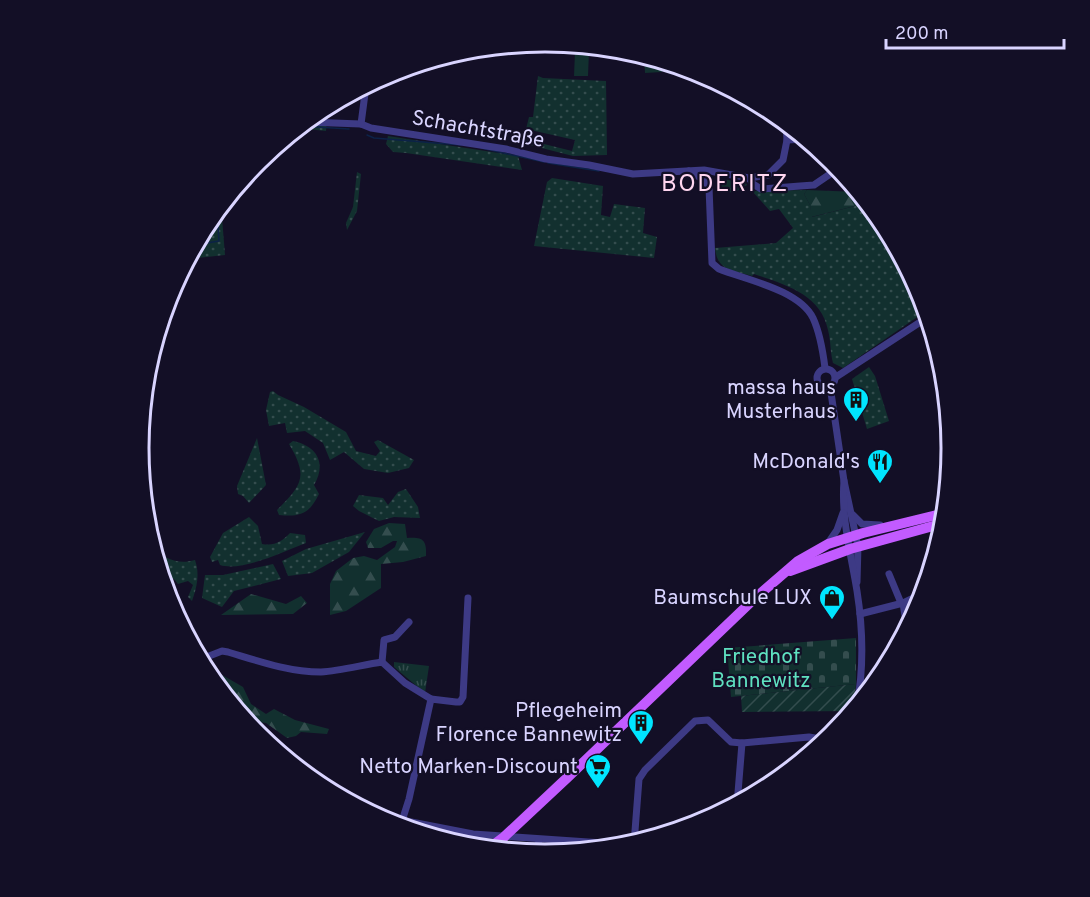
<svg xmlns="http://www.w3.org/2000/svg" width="1090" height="897" font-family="Overpass,sans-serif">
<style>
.grass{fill:url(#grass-dots)}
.forest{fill:url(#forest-firs)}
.cemetery{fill:url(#cemetery-stones)}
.park{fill:url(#park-tufts)}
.garden{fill:url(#garden-furrows)}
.pitch{fill:#12302f}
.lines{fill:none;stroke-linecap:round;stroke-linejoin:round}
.stream{stroke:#0c2248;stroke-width:1.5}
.minor{stroke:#3d3a85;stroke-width:7}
.primary{stroke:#c25bff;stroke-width:10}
.labels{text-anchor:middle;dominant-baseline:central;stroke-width:4.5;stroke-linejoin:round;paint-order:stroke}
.street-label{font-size:21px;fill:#d9d4ff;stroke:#130f26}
.poi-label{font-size:21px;fill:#d9d4ff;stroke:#130f26;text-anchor:end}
.park-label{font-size:21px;fill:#5fe0c0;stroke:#130f26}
.quarter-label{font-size:24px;letter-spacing:1.5px;fill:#ffd6f0;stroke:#130f26}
.rim{fill:none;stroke:#d9d4ff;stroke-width:3}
</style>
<defs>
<pattern id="grass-dots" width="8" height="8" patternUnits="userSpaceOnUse" patternTransform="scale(1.5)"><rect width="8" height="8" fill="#12302f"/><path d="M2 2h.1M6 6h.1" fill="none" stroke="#344d4e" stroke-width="1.8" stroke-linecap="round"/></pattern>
<pattern id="forest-firs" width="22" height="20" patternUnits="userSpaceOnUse" patternTransform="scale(1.5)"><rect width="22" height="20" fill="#12302f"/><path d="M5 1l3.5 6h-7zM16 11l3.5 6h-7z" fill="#344d4e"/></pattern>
<pattern id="cemetery-stones" width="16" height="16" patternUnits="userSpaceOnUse" patternTransform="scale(1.5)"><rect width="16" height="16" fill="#12302f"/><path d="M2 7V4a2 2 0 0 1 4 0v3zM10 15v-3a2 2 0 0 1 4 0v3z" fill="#344d4e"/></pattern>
<pattern id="park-tufts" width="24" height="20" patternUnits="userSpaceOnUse" patternTransform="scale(1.5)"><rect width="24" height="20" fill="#12302f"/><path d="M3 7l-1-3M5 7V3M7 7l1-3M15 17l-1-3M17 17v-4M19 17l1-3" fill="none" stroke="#344d4e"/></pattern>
<pattern id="garden-furrows" width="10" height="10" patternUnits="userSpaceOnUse" patternTransform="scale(1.5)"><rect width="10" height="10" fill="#12302f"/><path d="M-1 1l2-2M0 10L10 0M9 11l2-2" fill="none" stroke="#344d4e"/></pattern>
</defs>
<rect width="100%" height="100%" fill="#130f26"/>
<g class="grass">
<polygon points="538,76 543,78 606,81 607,155 573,156 522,143 524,139 572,151 575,140 526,129 529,117 533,117"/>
<polygon points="312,117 327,118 326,131 297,128"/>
<polygon points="388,136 518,156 522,170 406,153 393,152 386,144"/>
<polygon points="357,172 361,174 357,211 347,230 346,223 353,207"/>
<polygon points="552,178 603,186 601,215 610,217 614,204 645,208 643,233 657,237 654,258 534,246 547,182"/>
<polygon points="720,179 745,182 747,185 735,192 717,193 715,185"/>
<path d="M807,190L804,194L810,205L812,217L867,203C891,233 915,274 926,311L843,368L833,363C830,352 831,341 828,330C821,294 784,284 754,274L752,276C733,270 717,271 715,248L776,243L793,228L779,209L770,211L752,191Z"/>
<polygon points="221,205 225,255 188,259 207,222"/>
<polygon points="869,367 875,376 889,421 867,429 852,379"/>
<polygon points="273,391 278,395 304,407 346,432 356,451 376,456 380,451 374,442 378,440 414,460 409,468 388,473 364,469 344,452 330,460 323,443 305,431 287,433 285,423 269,426 266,410 270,392"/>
<polygon points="257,438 266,485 249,503 243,496 238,494 237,486"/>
<path d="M293,441C317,446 327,463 314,485L319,494C309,514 301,517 279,515L277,510C303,484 308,476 289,444Z"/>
<polygon points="406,489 418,507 420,518 394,517 379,521 359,511 353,506 359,495 383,498 388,505 398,492"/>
<path d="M249,517L258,526L262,544C275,546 281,542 290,533L305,535L306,543C285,551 242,572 220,565L218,560L212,562L210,557L223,533Z"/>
<polygon points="365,532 349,552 312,573 288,576 282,561 306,549"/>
<path d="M153,548C165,559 178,565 195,560C200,574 197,587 192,601L188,597L193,585L188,581L178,584L174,579L162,580Z"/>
<polygon points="273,564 281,579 234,591 222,607 202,598 205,575 223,575"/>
</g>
<g class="forest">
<polygon points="807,190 858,192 867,203 811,217 810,205 804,194"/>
<path d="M389,523L405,524L407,538C422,537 427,539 426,556L403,562L381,564V588L346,611L330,615V584L336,571L353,558L364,556L377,560L395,547L397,541H393L381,548H368L366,542L374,529Z"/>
<polygon points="251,594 286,604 301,596 307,603 293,614 221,615"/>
<polygon points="217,672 243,687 251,704 266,714 274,709 295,720 329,729 327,734 301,732 296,736 287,738 266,723 258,722 253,730 244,719 243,710 215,674"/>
</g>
<polygon class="cemetery" points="856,638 856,684 731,697 727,648"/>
<polygon class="park" points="394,662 429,666 425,693 394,667"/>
<polygon class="garden" points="856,684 853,711 742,712 741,696"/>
<g class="pitch">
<polygon points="575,51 589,52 588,76 574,76"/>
<polygon points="644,56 662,61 662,72 645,73"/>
</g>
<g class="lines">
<g class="stream">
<polyline points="300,126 349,129"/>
<polyline points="367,135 374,138 461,145"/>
<polyline points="481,148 544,162"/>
<polyline points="548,163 599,171"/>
<polyline points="195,245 219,241 217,211"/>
</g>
<g class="minor">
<polyline points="306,122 361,124 371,128 506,149 546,159 589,165 633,174 704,170 749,178 768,175 783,160 787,140 786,123"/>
<polyline points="361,124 366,86"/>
<polyline points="787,140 806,139"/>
<path d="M689,171L704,180L709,187L712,263L719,269C747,280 799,290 813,318C820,333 823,352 825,368"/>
<polyline points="749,178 753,184 761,189 800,186 814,185 833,172"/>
<circle cx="826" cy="378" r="9"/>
<polyline points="836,377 928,317"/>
<polyline points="830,386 844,481 858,546 857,582"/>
<path d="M844,481C841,518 851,554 857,591C863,629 864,667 857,705"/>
<polyline points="853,515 862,524 880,525"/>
<polyline points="828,543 837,530 843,513"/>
<polyline points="930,563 931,568"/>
<polyline points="889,574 901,603"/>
<polyline points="903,603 907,629"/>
<polyline points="860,614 903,603 924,593"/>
<path d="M199,660L222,651L228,652C258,661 289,672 321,672C340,671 362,665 382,662L405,683L431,699L409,799L402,821"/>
<polyline points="382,662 384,640 395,637 409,622"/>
<polyline points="431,699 456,702 460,702 463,697 468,598"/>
<polyline points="737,805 742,743"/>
<polyline points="370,814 473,834 632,845"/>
<polyline points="634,844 639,779 645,770 695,721 708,720 731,742 742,743 809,737 827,740"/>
<polyline points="537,854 539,840"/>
</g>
<g class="primary">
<polyline points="790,571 850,549 944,523"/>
<polyline points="488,849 504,837 568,777 753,600 798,561 828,544 863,533 945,513"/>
</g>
</g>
<defs>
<symbol id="building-pin" viewBox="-11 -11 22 30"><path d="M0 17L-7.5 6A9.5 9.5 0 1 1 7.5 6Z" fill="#00e5ff" stroke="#130f26"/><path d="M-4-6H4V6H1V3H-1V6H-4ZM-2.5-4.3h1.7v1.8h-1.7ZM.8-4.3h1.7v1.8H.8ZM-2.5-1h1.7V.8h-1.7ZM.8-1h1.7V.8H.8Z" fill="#111"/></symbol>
<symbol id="restaurant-pin" viewBox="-11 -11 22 30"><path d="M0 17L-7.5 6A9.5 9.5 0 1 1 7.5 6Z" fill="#00e5ff" stroke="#130f26"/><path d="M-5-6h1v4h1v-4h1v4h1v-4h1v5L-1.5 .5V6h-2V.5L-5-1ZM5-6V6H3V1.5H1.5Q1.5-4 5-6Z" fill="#111"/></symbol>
<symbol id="shop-pin" viewBox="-11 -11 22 30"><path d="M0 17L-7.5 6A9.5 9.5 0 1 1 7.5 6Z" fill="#00e5ff" stroke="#130f26"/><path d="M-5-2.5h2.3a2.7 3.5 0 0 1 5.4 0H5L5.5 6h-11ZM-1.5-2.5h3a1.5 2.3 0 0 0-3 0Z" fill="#111"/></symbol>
<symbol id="supermarket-pin" viewBox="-11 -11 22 30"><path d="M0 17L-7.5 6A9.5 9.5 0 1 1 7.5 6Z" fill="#00e5ff" stroke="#130f26"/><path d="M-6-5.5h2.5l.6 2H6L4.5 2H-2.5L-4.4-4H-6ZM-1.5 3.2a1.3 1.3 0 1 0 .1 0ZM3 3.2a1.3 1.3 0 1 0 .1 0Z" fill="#111"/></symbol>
</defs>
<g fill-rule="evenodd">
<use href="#building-pin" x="841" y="385" width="30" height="40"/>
<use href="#restaurant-pin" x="865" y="447" width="30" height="40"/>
<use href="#shop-pin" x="817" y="583" width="30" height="40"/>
<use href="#building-pin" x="626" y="708" width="30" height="40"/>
<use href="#supermarket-pin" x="583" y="752" width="30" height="40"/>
</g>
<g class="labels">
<g class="street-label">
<text transform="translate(478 130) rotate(10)">Schachtstraße</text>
</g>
<g class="poi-label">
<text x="836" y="388">massa haus<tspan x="836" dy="24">Musterhaus</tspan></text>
<text x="860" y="462">McDonald's</text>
<text x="812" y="598">Baumschule LUX</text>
<text x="622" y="711">Pflegeheim<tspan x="622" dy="24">Florence Bannewitz</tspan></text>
<text x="578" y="767">Netto Marken-Discount</text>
</g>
<g class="park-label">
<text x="761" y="657">Friedhof<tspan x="761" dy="24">Bannewitz</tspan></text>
</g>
<g class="quarter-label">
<text x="725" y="185">BODERITZ</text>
</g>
</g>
<path d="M0 0H1090V897H0ZM149 448a396 396 0 1 1 792 0a396 396 0 1 1-792 0Z" fill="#130f26" fill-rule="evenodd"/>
<path class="rim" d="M149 448a396 396 0 1 1 792 0a396 396 0 1 1-792 0Z"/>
<path d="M886 39v9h178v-9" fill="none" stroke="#d9d4ff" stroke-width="3"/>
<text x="895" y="39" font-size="18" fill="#d9d4ff" stroke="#130f26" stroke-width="4.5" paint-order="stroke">200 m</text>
</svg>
